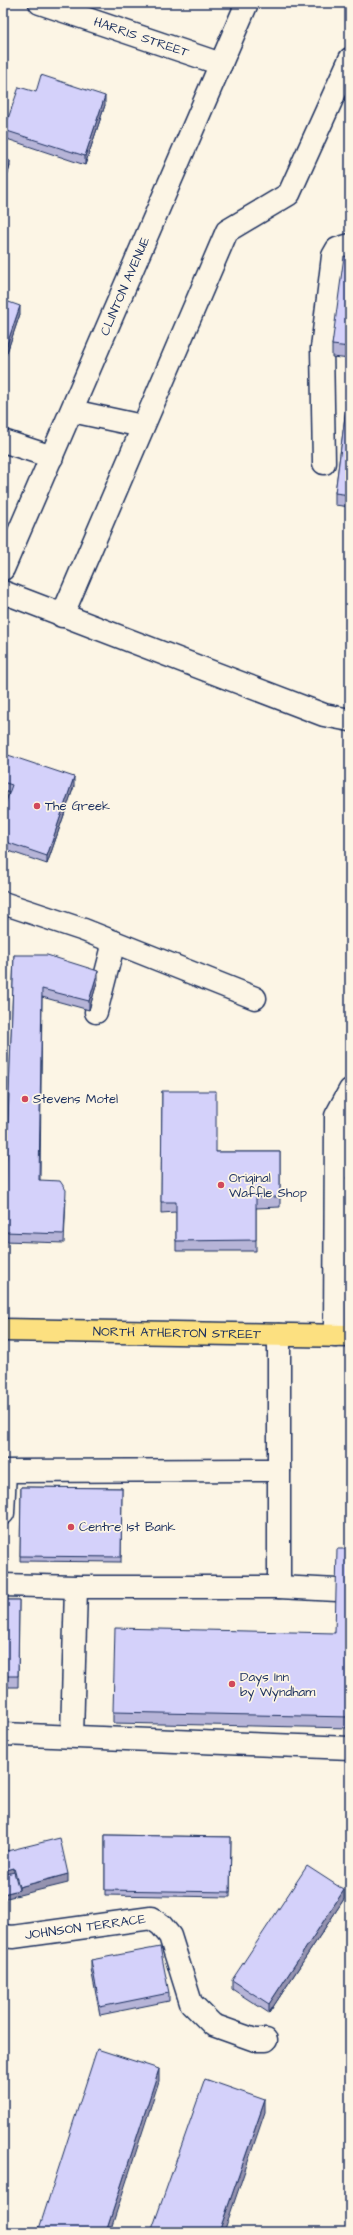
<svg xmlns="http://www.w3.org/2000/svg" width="353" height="2235" font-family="'Architects Daughter',sans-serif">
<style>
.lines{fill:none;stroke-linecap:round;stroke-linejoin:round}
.minor-casing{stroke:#1b2f5e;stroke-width:25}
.major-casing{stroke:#1b2f5e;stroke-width:25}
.minor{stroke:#fcf5e5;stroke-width:22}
.major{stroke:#fce080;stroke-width:22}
.wall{fill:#b6b4d7;stroke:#1b2f5e}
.shaded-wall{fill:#9492af;stroke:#1b2f5e}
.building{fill:#d4d1fa;stroke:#1b2f5e}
.poi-dot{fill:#d1495b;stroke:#fcf5e5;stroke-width:1.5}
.labels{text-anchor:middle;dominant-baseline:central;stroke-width:3.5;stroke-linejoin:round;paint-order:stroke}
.street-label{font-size:13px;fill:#1b2f5e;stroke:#fcf5e5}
.poi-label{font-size:13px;fill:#1b2f5e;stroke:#fcf5e5;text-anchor:start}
</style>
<rect width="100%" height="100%" fill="#fcf5e5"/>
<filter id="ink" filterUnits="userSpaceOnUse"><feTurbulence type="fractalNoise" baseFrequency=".025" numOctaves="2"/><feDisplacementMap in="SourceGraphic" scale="8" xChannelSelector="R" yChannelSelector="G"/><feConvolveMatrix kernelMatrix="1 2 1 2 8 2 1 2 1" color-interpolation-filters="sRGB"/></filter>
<g filter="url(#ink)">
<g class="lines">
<defs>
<g id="minor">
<path id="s1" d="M40,3L221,64"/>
<polyline points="72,411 142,426"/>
<polyline points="3,441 52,457"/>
<polyline points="324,463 322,348 333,256 337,249 350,245"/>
<path id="s2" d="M3,569L247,3"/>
<polyline points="3,592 324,715 350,720"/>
<polyline points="62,616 227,231 289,194 350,59"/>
<polyline points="3,903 84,930 255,998"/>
<polyline points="96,1012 114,942"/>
<polyline points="335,1336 336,1116 350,1090"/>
<polyline points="3,1513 5,1471 279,1470"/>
<polyline points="3,1585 76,1587 279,1587 279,1335"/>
<polyline points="279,1587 337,1590"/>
<polyline points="3,1734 350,1748"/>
<polyline points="72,1736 76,1587"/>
<path id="s3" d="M3,1936L13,1937L151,1918L161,1925L170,1936L191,2003L213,2025L255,2040H266"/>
</g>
<g id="major">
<path id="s4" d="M3,1330L350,1336"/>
</g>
</defs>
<use href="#minor" class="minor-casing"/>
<use href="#major" class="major-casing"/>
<use href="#minor" class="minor"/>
<use href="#major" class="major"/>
</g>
<g class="wall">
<polygon points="36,92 105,105 85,165 4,138 4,130"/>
<polygon points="3,158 10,166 5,184 3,183"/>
<polygon points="350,257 350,359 332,357 332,345"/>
<polygon points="3,300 20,314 6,355 3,354"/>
<polygon points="350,378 350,507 335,505 335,493"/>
<polygon points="3,771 74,786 47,864 3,849 3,810 9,793 3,790"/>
<polygon points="14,955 98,979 89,1010 42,997 40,1180 66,1198 64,1243 4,1241"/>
<polygon points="162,1091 216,1152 280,1152 280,1207 256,1208 256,1251 176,1251 176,1212 161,1213"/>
<polygon points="21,1487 122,1488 121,1562 20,1561"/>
<polygon points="350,1549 350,1728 113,1723 113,1712 335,1633"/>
<polygon points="3,1600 19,1600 18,1687 3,1687"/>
<polygon points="105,1835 231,1837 230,1897 105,1895"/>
<polygon points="344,1899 269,2013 232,1989 232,1980"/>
<polygon points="91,1960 169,1993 169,2001 100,2015 91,1969"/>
</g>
<g class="shaded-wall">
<polygon points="105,96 105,105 85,165 85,156"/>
<polygon points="10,161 10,166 5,184 5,179"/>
<polygon points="20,306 20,314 6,355 6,347"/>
<polygon points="74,777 74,786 47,864 47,856"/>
<polygon points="98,971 98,979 89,1010 89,1001"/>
<polygon points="14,1868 14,1877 3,1880 3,1871"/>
<polygon points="68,1874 68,1883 3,1899 3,1894 19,1890 19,1887"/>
<polygon points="344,1890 344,1899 269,2013 269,2004"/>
<polygon points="159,2069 159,2081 110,2232 106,2232"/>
<polygon points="265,2100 265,2112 224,2232 219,2232"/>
</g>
<g class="building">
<polygon points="41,75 105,96 85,156 4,130 19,87 36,92"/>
<polygon points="3,158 10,161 5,179 3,178"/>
<polygon points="344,256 350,257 350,347 332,345"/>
<polygon points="3,300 20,306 6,347 3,346"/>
<polygon points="350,378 350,495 335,493"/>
<polygon points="8,755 74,777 47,856 3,841 3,810 12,785 3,782 3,771"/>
<polygon points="14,955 47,955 98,971 89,1001 42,989 39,1180 60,1181 66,1190 64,1234 4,1232"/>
<polygon points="162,1091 216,1091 216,1152 280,1152 280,1197 256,1197 256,1240 176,1241 176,1202 161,1202"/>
<polygon points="21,1487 122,1488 121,1557 20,1556"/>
<polygon points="337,1549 350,1549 350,1717 113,1712 115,1628 335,1633"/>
<polygon points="3,1600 19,1600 18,1676 3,1676"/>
<polygon points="105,1835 231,1837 230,1892 105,1890"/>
<polygon points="3,1837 7,1851 60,1838 68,1874 19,1887 14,1868 3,1871"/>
<polygon points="307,1866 344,1890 269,2004 232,1980"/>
<polygon points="14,1872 19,1890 3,1894 3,1875"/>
<polygon points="160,1947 169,1993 100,2007 91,1960"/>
<polygon points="97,2049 159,2069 106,2232 38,2232"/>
<polygon points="205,2079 265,2100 219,2232 151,2232"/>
</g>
</g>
<g class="poi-dot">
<circle cx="37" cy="806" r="4"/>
<circle cx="25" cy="1099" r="4"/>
<circle cx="221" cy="1185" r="4"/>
<circle cx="71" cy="1527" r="4"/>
<circle cx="232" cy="1684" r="4"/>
</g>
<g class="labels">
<g class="street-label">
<text stroke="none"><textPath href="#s1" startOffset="107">HARRIS STREET</textPath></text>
<text stroke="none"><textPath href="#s2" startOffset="308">CLINTON AVENUE</textPath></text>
<text stroke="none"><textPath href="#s4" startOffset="174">NORTH ATHERTON STREET</textPath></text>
<text stroke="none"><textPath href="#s3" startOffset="83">JOHNSON TERRACE</textPath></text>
</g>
<g class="poi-label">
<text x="45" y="806">The Greek</text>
<text x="33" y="1099">Stevens Motel</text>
<text x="229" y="1178">Original<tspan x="229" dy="15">Waffle Shop</tspan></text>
<text x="79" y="1527">Centre 1st Bank</text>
<text x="240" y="1677">Days Inn<tspan x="240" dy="15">by Wyndham</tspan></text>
</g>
</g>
<rect width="353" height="2235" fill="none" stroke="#fcf5e5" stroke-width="16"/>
<rect x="8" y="8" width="337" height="2219" fill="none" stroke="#1b2f5e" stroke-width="1.5" filter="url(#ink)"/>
</svg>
